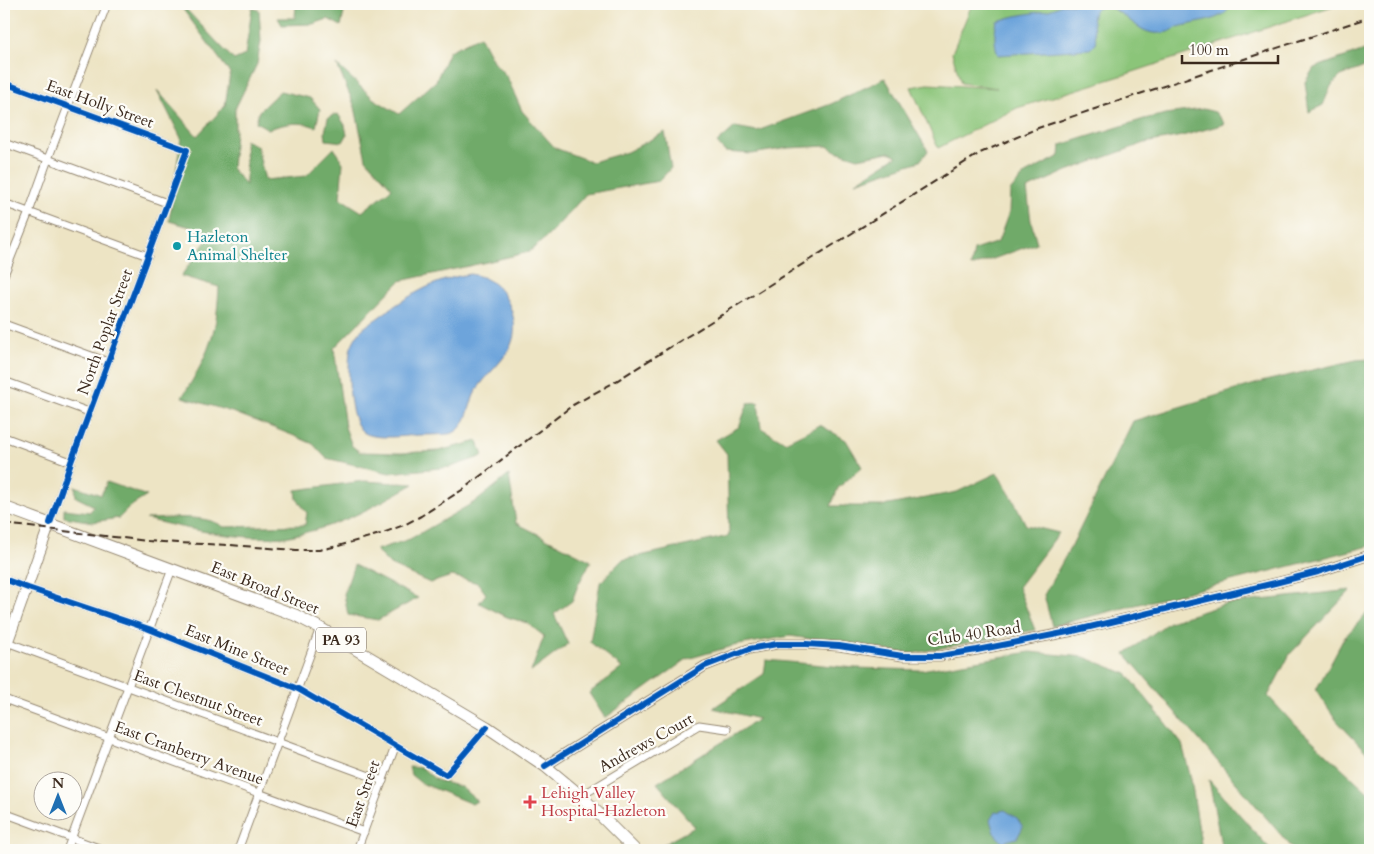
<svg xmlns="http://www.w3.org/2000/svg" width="1374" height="854" font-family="Cardo,serif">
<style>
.green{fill:#8bc579;stroke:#63784c}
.forest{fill:#70aa69;stroke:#566a44}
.water{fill:#6da4db;stroke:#54677c}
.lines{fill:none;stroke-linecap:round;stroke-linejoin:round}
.minor-casing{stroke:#948771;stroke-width:9}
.tertiary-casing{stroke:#948771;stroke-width:11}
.secondary-casing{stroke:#948771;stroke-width:12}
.trunk-casing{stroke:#948771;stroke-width:13}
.minor{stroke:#fff;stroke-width:7}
.tertiary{stroke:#fff;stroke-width:9}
.secondary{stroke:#fff;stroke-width:10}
.trunk{stroke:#fff;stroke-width:11}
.rail{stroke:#3b2a1e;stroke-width:2;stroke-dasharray:8 4;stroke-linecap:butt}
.cycleway-casing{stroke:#fdfcf7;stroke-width:9}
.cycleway{stroke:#0057b8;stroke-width:6}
.culture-dot{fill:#0f9aa8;stroke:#fdfcf7;stroke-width:2}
.health-dot{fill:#e0444e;stroke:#fdfcf7;stroke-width:2}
.labels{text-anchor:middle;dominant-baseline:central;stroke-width:4.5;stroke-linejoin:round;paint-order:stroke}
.shield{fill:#fdfcf7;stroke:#75695f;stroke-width:1}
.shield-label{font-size:15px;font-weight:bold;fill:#3b2a1e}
.street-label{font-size:16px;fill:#3b2a1e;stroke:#fdfcf7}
.culture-label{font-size:16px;fill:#0d838f;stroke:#fdfcf7;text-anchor:start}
.health-label{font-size:16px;fill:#be3a42;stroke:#fdfcf7;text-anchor:start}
</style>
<rect width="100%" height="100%" fill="#fdfcf7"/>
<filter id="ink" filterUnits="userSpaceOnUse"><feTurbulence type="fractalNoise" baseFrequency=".02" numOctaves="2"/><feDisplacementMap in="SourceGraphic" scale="10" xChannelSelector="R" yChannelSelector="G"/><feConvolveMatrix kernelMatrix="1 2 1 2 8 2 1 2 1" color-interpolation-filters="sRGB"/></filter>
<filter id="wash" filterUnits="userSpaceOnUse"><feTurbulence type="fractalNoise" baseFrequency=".0096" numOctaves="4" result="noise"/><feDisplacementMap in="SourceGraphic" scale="20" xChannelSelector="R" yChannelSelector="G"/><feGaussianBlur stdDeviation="1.12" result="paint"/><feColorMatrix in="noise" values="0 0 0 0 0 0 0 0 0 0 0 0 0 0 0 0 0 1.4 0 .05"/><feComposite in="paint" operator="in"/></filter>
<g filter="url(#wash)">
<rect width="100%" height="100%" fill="#ede4c4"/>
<polygon class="green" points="972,4 1339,4 1124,75 1017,108 938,148 911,87 928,84 997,88 961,83 952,53"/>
<g class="forest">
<path d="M179,4H181L234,60L245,55L252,8L259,10L261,41L257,64L235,109V132L232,169L246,185L245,140L257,146L265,180L306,176L334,148L343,163L340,198L362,212L392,188L366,159L355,107L337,65L374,99L399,114L436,81L449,51L480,36L493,61L507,77L522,111L555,148L592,162L627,152L665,132L671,168L659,181L586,194L549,235L529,252L487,262L400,281L334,348L345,427L352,446L360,452L401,453L438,451L478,441L483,456L451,467L389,473L326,458L313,444L297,437L235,413L182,397C195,377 207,356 213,333C217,319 218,302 219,287L181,276L212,233L169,221L181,138L157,90L197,136L225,106L230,73Z"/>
<polygon points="296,4 346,4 341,26 328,19 313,24 282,25 278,18 295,18"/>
<polygon points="1370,48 1370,65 1341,76 1331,86 1323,105 1309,112 1305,82 1314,68"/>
<polygon points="885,78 928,151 920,161 856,182 897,156 889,152 858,158 836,151 827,146 788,148 752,154 725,152 717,143 735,127 757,131 831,104"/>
<path d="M280,91L310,98L320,109L316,127C298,120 285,124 268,129L256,122L259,111Z"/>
<polygon points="1203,109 1215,112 1225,124 1182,136 1145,143 1067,171 1027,189 1031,221 1037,243 971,267 974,250 998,242 1009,212 1010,191 1025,174 1060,156 1061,145 1144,119 1166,114"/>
<polygon points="338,114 345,125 347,135 343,142 326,140 325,132 328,118 333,115"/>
<polygon points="1370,359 1370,546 1052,626 1044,595 1074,541 1133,421 1265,381 1356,360"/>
<polygon points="758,402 761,428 785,442 820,425 846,440 862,467 838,488 831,506 883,506 957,492 997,473 1013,499 1026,525 1059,533 1018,587 1035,630 910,654 790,636 733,646 687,659 605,718 589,693 622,668 590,642 600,583 622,560 729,536 727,454 716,440 739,427 748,403"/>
<polygon points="509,475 516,523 591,561 578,585 572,601 554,614 568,644 531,672 544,636 527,623 507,617 479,603 486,594 478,583 452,576 430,583 390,565 376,550 410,539 478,500"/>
<path d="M364,481L414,484C378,504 345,524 303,533C297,534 291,536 285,537C238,540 191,530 146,519C169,519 204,513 224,527L305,525L307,513L297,499L296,490Z"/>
<polygon points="107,482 147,496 131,506 119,518 93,522 64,517 64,509 90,512 94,506 76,497 75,486 101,495"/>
<polygon points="354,565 418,598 378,620 348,615 344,594"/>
<polygon points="1351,590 1290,654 1268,696 1290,720 1370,794 1370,850 1294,850 1125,654 1169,622 1225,604"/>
<polygon points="1370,610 1370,756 1337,721 1316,690 1344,638"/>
<polygon points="1030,652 1084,657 1127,674 1182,744 1191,779 1202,850 700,850 695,845 683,850 653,850 695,827 657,783 759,719 713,708 764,674 766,660 856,668 921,670"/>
<polygon points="409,767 422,768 436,780 461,787 477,801 472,804 421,783 411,775"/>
<polygon points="1209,780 1271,850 1222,850"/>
</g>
<g class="water">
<path d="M1063,4H1225L1228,10C1225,13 1226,13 1222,15C1209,22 1193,23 1178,27C1175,29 1171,31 1168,32C1162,33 1154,34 1149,32C1134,28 1117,5 1103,7C1083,10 1099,33 1095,43C1094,46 1092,47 1090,49L998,55C994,43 994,33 997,21C1005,19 1013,16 1021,15C1036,12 1050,12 1063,4Z"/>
<path d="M470,274C485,276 496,283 504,295C514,311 519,331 509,349C501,364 485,376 476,391C469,403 468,427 453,433C444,436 419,434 407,436C396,437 372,439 363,432C347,419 348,369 350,351C351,346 355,338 358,334C363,327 372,322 379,317C406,297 435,279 470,274Z"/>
<polygon points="1005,810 1017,818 1023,827 1017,838 1002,842 994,833 990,820 995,812"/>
</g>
</g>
<g filter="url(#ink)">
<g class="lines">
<defs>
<g id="minor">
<polyline points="4,83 187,150 71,462 50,523"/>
<polyline points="4,143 167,203"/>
<polyline points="4,203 148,256"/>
<polyline points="4,275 29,212 48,159 107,4"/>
<polyline points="4,324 108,362"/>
<polyline points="4,381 89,412"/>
<polyline points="4,437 71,462"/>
<polyline points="4,579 28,588 149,629 298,689 446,775 487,727"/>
<polyline points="4,641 383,781"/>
<polyline points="4,699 364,832"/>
<polyline points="581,796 699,725 727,729"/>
<polyline points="4,813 104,850"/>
<polyline points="67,850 172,569"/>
<polyline points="238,850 320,628"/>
<polyline points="357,850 395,747"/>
</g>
<polyline id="tertiary" points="545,766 705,666 749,649 777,644 806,644 839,646 903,656 940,656 977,650 1073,631 1275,583 1318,572 1370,555"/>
<polyline id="secondary" points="4,652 50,523"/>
<polyline id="trunk" points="4,507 295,615 320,628 487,727 545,766 581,796 635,850"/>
</defs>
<use href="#minor" class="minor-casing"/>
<use href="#tertiary" class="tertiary-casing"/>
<use href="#secondary" class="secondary-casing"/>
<use href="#trunk" class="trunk-casing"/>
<use href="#minor" class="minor"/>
<use href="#tertiary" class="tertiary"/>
<use href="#secondary" class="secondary"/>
<use href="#trunk" class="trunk"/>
<polyline class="rail" points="4,524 148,541 178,543 230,545 296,550 319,550 338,546 380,534 404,525 421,516 462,490 573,405 613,383 980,153 1038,128 1370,17"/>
<defs>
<g id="cycleway">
<polyline points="4,83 187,150 71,462 50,523"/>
<polyline points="4,579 28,588 149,629 298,689 446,775 487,727"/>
<polyline points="545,766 705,666 749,649 777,644 806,644 839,646 903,656 940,656 977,650 1073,631 1275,583 1318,572 1370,555"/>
</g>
</defs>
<use href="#cycleway" class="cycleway-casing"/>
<use href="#cycleway" class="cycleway"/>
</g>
</g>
<circle class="culture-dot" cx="177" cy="246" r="5"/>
<path class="health-dot" d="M527.5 794.5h5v5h5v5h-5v5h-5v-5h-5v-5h5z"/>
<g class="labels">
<rect class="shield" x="316" y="627.5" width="50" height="25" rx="4"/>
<g class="shield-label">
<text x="341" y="640">PA 93</text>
</g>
<g class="street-label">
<text transform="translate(100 104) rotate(20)">East Holly Street</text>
<text transform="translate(105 332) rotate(-70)">North Poplar Street</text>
<text transform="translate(265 588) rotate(22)">East Broad Street</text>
<text transform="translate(974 634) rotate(-8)">Club 40 Road</text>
<text transform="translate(237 650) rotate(22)">East Mine Street</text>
<text transform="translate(198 698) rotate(20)">East Chestnut Street</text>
<text transform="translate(646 743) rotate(-29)">Andrews Court</text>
<text transform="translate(189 753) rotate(20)">East Cranberry Avenue</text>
<text transform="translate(363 794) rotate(-70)">East Street</text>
</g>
<g class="culture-label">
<text x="187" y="237">Hazleton<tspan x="187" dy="18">Animal Shelter</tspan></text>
</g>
<g class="health-label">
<text x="541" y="793">Lehigh Valley<tspan x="541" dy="18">Hospital-Hazleton</tspan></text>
</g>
</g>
<rect width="1374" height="854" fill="none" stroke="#fdfcf7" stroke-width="20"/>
<g transform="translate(58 796)"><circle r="24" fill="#fdfcf7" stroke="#afa8a0"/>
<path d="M0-4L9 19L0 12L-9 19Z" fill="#1f6fb2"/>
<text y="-8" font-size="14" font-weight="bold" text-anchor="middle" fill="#3b2a1e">N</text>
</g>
<path d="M1182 55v8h96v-8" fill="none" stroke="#3b2a1e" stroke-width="2.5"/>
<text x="1189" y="55" font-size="15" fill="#3b2a1e" stroke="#fdfcf7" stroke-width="4" paint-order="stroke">100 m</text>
</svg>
